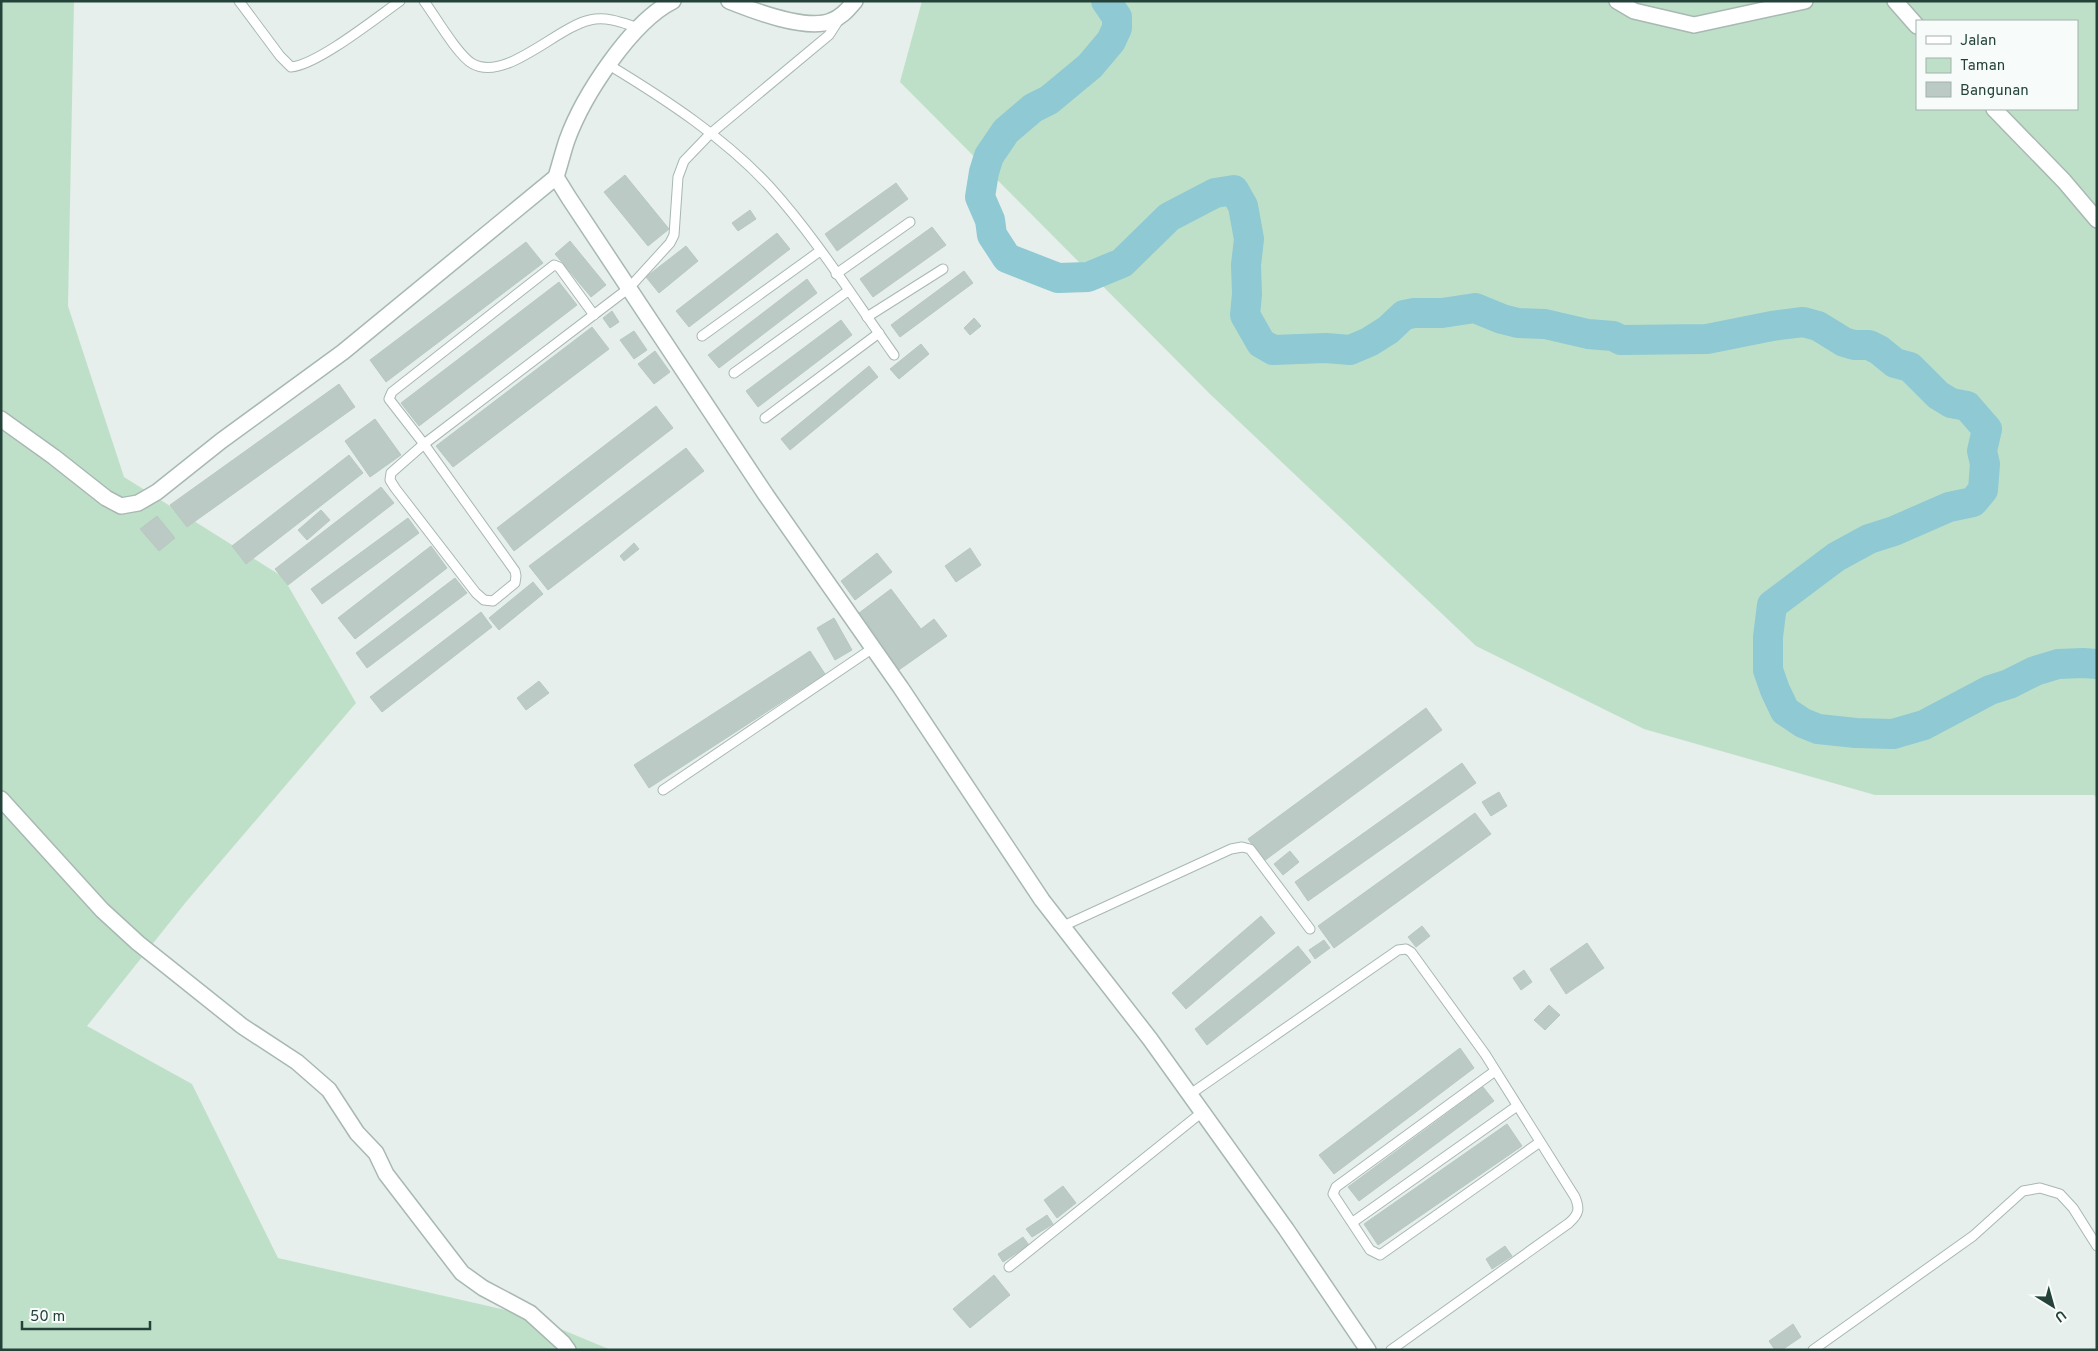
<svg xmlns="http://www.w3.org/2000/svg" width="2098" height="1351" font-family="Overpass,sans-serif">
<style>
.green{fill:#bfe0c8;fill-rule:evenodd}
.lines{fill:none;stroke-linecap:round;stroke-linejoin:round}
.river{stroke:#8ec9d4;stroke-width:30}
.building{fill:#bbcac4;stroke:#b8c9c2}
.service-casing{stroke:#a8b8b2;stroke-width:11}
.minor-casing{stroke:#a8b8b2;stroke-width:18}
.service{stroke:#fff;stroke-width:9}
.minor{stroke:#fff;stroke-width:15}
</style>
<rect width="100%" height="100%" fill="#e6efeb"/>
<g class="green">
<polygon points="1,1 74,1 68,306 124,477 283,577 356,703 186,902 87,1026 192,1084 278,1258 527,1315 611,1350 1,1350"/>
<path d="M922,1H2097V798L2094,795H1875L1644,729L1476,646L1211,395L900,82ZM1917,21H2077V109H1917Z"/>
</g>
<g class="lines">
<polyline class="river" points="1106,1 1117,17 1117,28 1111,41 1090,66 1049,100 1033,108 1006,131 989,156 984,172 980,197 990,220 992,235 1007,258 1058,278 1088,277 1122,263 1169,217 1215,193 1234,190 1243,206 1249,239 1246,265 1247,294 1245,315 1261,343 1273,350 1326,348 1350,350 1369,342 1388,330 1404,315 1414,313 1442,313 1475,308 1502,319 1518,323 1545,324 1588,334 1613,336 1621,340 1707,339 1772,326 1803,322 1818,326 1844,342 1854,345 1869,345 1879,350 1895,363 1910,367 1938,395 1951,403 1967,406 1987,429 1982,451 1985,464 1983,490 1973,502 1949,507 1894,531 1869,539 1836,557 1772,605 1768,637 1768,670 1775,690 1785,711 1803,723 1818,729 1856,733 1893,734 1924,725 1990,690 2009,684 2035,671 2058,664 2083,663 2097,664"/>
</g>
<g class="building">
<polygon points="625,175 669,229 648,246 604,192"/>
<polygon points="896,183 908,199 837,251 825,234"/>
<polygon points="750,210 756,219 738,231 732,223"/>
<polygon points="932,227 946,245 873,297 860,279"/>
<polygon points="777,233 790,249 689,327 676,311"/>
<polygon points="570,241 606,285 591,297 555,254"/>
<polygon points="526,242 543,263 386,382 370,360"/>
<polygon points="686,246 698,261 659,293 646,277"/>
<polygon points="964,271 973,283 900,337 891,325"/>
<polygon points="807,279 817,293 719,368 708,355"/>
<polygon points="559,282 577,305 419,426 401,403"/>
<polygon points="612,311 619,322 610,328 603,318"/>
<polygon points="974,318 981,326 970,335 964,328"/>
<polygon points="841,320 852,335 758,407 746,391"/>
<polygon points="592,327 609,349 453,467 436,446"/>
<polygon points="634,331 647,350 634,359 620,340"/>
<polygon points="921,344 929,354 899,379 890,369"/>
<polygon points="655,351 670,372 654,384 638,364"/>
<polygon points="869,366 878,377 790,450 781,439"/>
<polygon points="339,384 355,407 187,527 170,505"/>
<polygon points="656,406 673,428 514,551 497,528"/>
<polygon points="375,419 401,455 370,477 345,441"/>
<polygon points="686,448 704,471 548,590 529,566"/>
<polygon points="349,455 363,473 246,564 232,546"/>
<polygon points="381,487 394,503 288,585 275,569"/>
<polygon points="321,510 330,520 307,540 298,530"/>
<polygon points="157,516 175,538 159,551 140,529"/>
<polygon points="408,518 419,533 322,604 311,589"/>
<polygon points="634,543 639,549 624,561 620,556"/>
<polygon points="431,546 447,568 355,639 338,618"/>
<polygon points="970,548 981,565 956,582 945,566"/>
<polygon points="877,553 892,572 855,600 841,581"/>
<polygon points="455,578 467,593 367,668 356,653"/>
<polygon points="533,582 543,594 499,630 489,618"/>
<polygon points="891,589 921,629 934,619 947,636 896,672 855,616"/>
<polygon points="481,612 492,627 382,712 370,697"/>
<polygon points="834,618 852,650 835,660 817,628"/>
<polygon points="810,651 825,674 649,788 634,765"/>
<polygon points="539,681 549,693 526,710 517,698"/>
<polygon points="1426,708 1442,730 1264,861 1248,839"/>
<polygon points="1462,763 1476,783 1308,901 1295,882"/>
<polygon points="1499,792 1507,806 1491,816 1482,802"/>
<polygon points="1475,813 1491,834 1334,948 1318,926"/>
<polygon points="1290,851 1299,862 1283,875 1274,864"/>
<polygon points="1261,916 1275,933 1186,1009 1172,993"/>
<polygon points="1422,926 1430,936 1416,947 1408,937"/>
<polygon points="1324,940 1330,948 1315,959 1309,950"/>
<polygon points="1587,943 1604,968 1566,994 1550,969"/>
<polygon points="1298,946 1311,962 1207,1045 1195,1029"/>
<polygon points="1524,970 1532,982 1521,990 1513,978"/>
<polygon points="1549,1005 1560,1015 1545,1030 1534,1020"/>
<polygon points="1460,1048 1474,1068 1334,1174 1319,1155"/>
<polygon points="1483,1087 1494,1101 1359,1201 1348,1187"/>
<polygon points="1507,1124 1522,1146 1378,1245 1364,1224"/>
<polygon points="1063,1186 1076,1203 1057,1218 1044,1200"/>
<polygon points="1047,1215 1053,1224 1032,1237 1026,1229"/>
<polygon points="1023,1237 1029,1245 1003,1262 998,1254"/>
<polygon points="1505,1246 1512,1256 1492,1269 1486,1259"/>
<polygon points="994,1275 1010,1295 970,1328 953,1309"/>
<polygon points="1793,1324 1801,1337 1782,1350 1775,1350 1769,1341"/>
</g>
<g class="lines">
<defs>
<g id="service">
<path d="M239,1L280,56L291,67C317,65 376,18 400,1"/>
<path d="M424,1C435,16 458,56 473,64C506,82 557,27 590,20C607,16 623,23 639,28"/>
<path d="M609,65C665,99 725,138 770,187C816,238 854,299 894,355"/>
<polyline points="836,274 910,222"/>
<polyline points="594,315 559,267 554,265 392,392 389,399 424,444 515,571 516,576 515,583 493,601 484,600 476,593 395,488 390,480 391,473 424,444 629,288 670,243 674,235 678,177 684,161 710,134 829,35 840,18"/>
<polyline points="867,317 943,269"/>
<polyline points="702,336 820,251"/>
<polyline points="734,373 848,291"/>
<polyline points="765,418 879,333"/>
<polyline points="663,790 873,648"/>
<polyline points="1061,927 1231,849 1242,847 1250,849 1310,929"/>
<polyline points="1495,1071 1336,1187 1333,1194 1370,1250 1380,1255 1540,1142"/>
<path d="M1189,1095L1398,950L1406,949L1411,952L1485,1054L1575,1197C1580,1209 1579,1214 1569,1223L1391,1350"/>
<polyline points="1353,1222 1517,1106"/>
<polyline points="1009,1267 1201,1113"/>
<polyline points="1813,1350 1973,1236 2023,1191 2040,1188 2060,1194 2073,1208 2097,1246"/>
</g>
<g id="minor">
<path d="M673,1C631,22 583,96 567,140C563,152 560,164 556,177L569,198L766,495L901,688L1042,900L1150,1039L1286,1229L1368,1350"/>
<path d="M729,1C754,11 806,31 831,21C842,17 848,9 855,1"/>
<polyline points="1617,1 1634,11 1694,25 1805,1"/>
<polyline points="1895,1 1917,26"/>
<polyline points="1994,109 2064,181 2097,220"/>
<polyline points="1,419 54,457 106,498 121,506 138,503 157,492 221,441 343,352 556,177"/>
<polyline points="1,799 102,910 138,943 242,1026 297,1062 329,1090 357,1133 376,1153 386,1174 462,1273 483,1288 530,1313 563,1343 568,1350"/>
</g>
</defs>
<use href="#service" class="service-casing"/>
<use href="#minor" class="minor-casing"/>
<use href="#service" class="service"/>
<use href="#minor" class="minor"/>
</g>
<rect width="2098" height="1351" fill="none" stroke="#24423a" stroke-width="5"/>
<rect x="1916" y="20" width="162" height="90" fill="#f7fbf9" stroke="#a3b1ad"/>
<rect x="1926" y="36" width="25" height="8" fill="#ffffff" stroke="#a3b1ad"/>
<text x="1960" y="45" font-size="15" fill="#24423a">Jalan</text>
<rect x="1926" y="58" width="25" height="15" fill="#bfe0c8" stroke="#a3b1ad"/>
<text x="1960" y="70" font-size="15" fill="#24423a">Taman</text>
<rect x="1926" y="82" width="25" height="15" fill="#bbcac4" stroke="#a3b1ad"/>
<text x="1960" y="95" font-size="15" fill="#24423a">Bangunan</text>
<g transform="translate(2053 1306) rotate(143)" stroke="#f7fbf9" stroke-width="4" paint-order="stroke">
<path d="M0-4L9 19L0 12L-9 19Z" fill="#24423a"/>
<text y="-8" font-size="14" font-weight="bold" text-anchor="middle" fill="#24423a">U</text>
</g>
<path d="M22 1321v8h128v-8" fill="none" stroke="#24423a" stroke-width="2.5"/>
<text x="30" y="1321" font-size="15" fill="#24423a" stroke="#f7fbf9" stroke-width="4" paint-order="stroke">50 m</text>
</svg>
